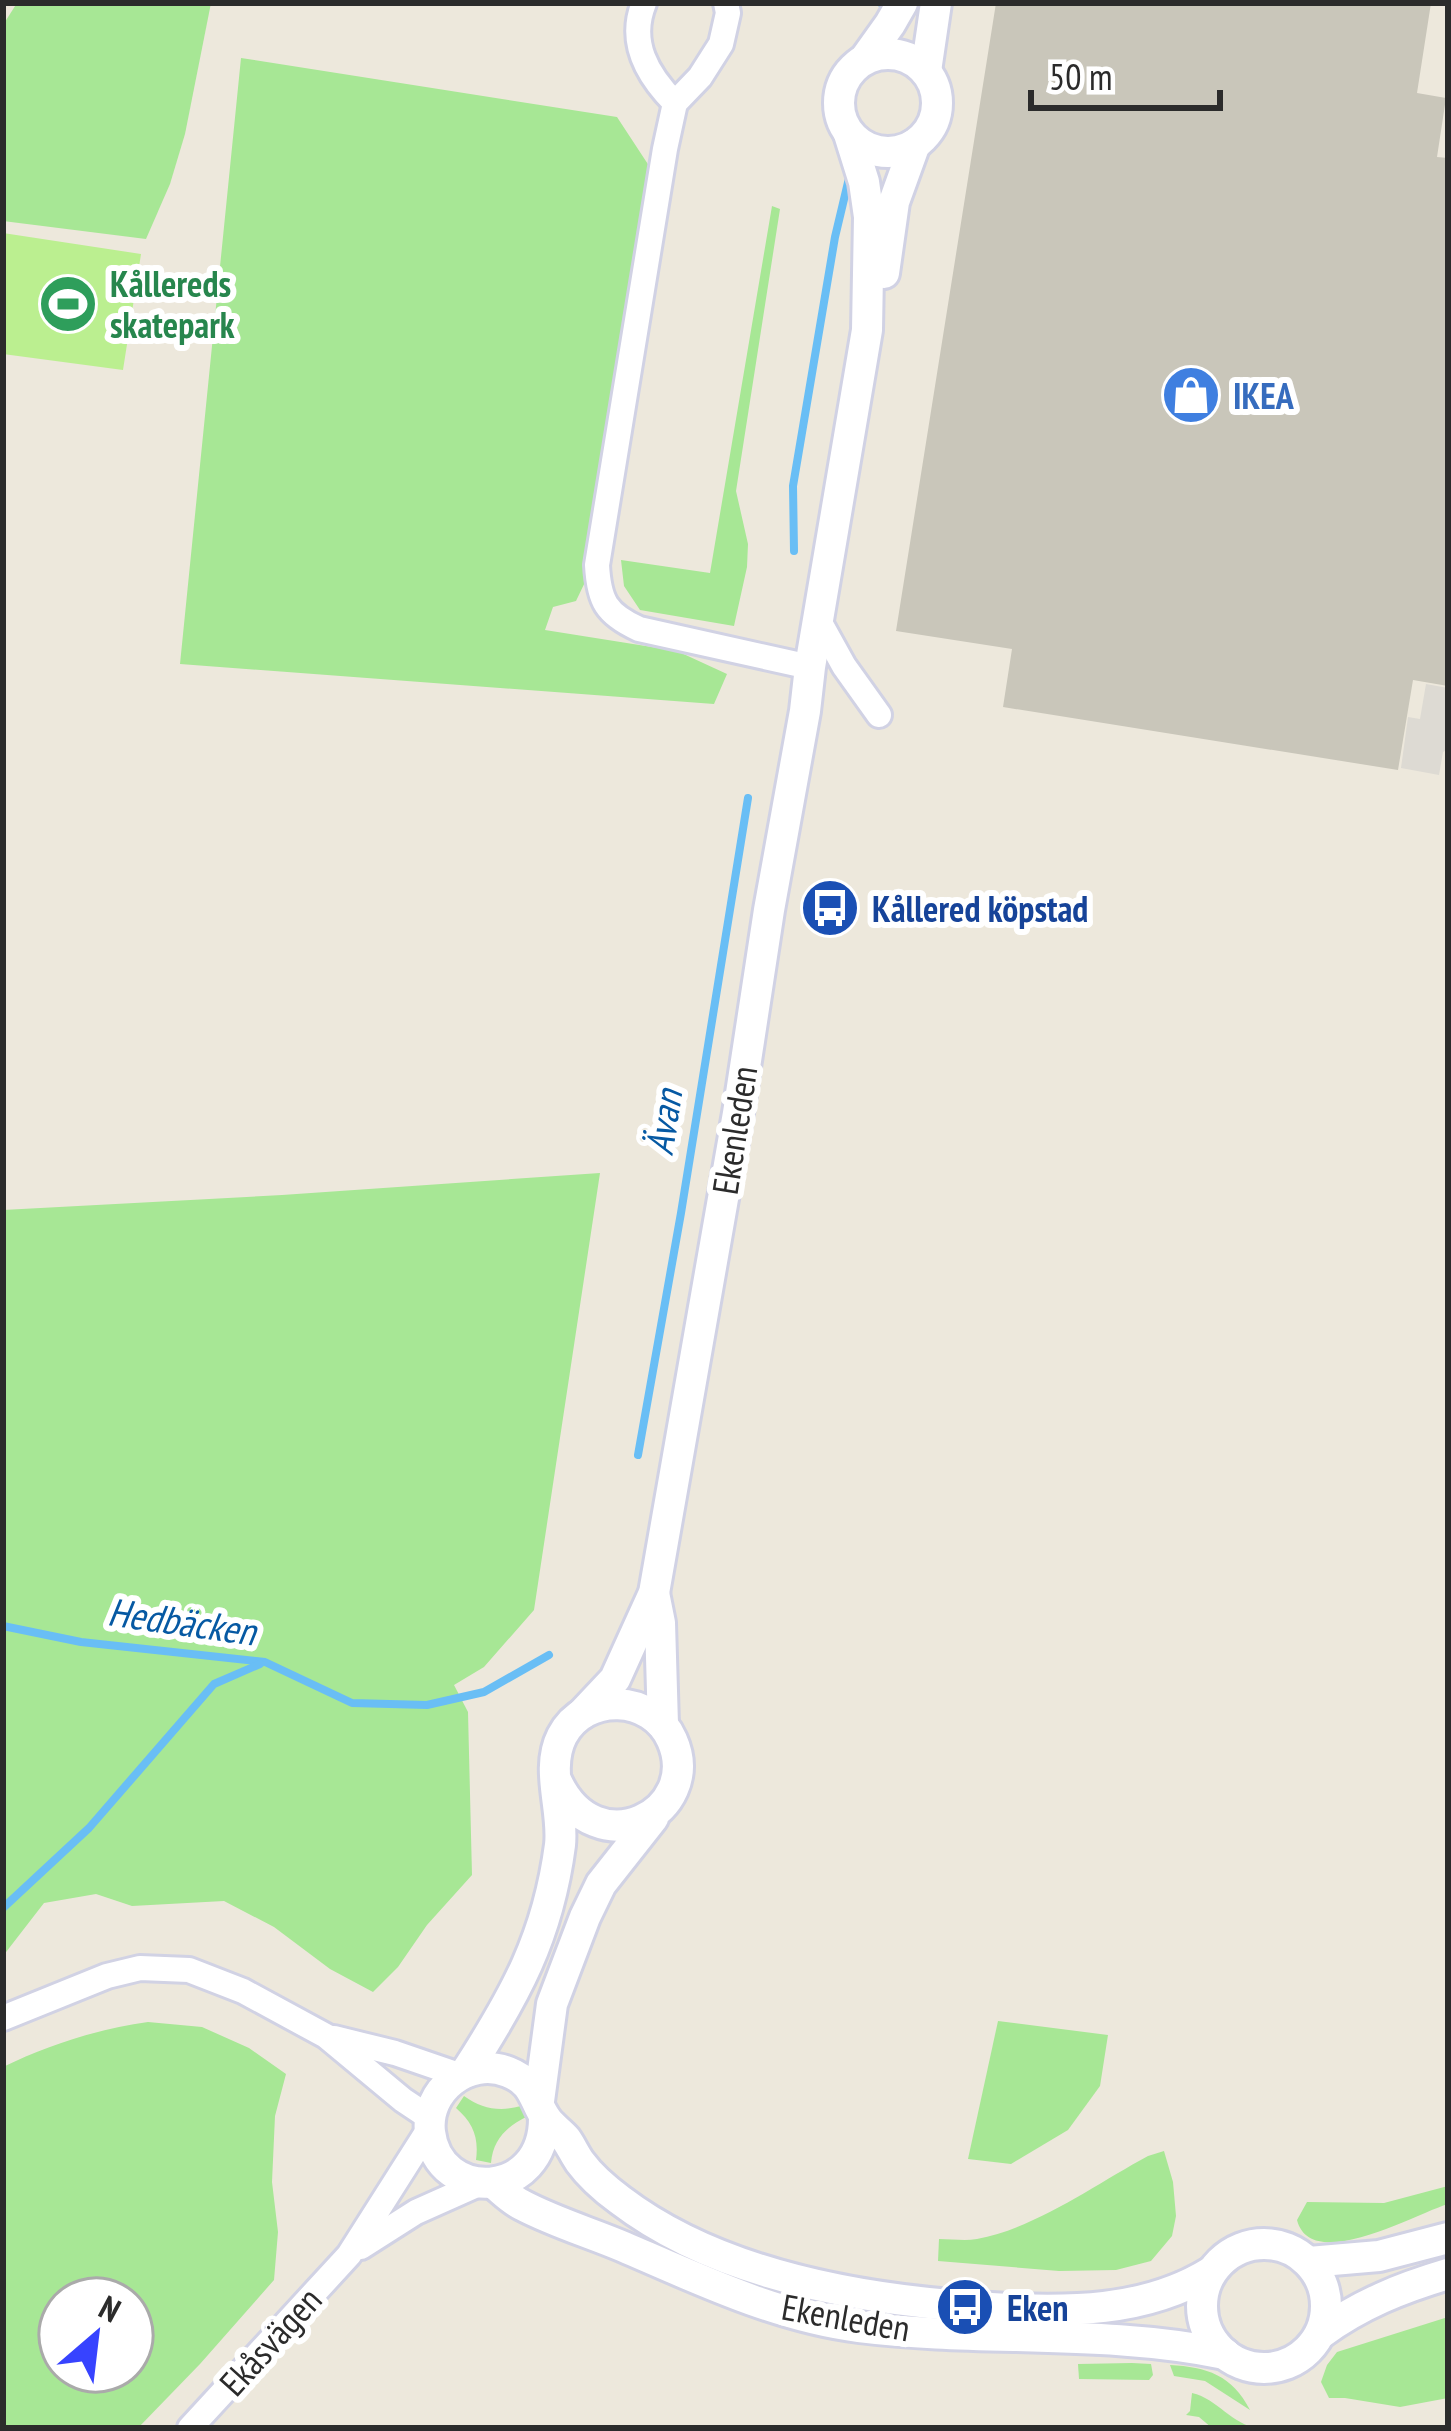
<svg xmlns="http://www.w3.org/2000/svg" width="1451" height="2431" font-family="'PT Sans Narrow',sans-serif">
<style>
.green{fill:#a7e795;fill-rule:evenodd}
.pitch{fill:#bbef90}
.plaza{fill:#dddad3}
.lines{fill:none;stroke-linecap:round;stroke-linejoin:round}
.stream{stroke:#69bef5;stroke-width:8}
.building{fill:#c9c6ba}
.minor-casing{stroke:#d1d2e4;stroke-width:30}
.tertiary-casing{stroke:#d1d2e4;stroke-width:36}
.minor{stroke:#fff;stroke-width:24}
.tertiary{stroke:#fff;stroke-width:30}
.labels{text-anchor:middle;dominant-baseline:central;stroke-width:12;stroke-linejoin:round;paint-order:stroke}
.leisure-label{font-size:36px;font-weight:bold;fill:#27864d;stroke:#fff;text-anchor:start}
.shop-label{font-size:36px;font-weight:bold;fill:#366cbe;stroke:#fff;text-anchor:start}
.transit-label{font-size:36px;font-weight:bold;fill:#164399;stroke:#fff;text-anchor:start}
.street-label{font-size:36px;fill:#2b2b2b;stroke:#fff}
.water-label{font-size:39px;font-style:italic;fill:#0659a3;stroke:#fff}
</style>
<rect width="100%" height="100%" fill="#ede8dc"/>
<g class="green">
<polygon points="17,3 211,3 185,134 170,184 146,239 3,221 3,25"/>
<polygon points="241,58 617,117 657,178 587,578 576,601 553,607 545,630 677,651 727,674 714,704 180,664"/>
<polygon points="772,206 780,209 736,491 748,544 747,567 734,626 640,610 624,586 621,560 710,573"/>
<polygon points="600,1173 534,1610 484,1667 454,1685 468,1712 472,1875 427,1925 398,1967 373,1992 330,1969 274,1927 224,1901 132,1906 96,1894 44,1903 3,1956 3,1210 282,1195"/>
<polygon points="998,2021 1108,2035 1100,2086 1068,2130 1011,2164 968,2159"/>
<path d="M148,2022L202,2027L249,2048L286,2074L275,2116L272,2182L278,2232L274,2280L200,2364L138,2428H3V2067C48,2045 98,2029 148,2022ZM60,2299H132V2371H60Z"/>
<path d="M464,2096C482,2109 500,2112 521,2106L526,2117C506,2127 493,2140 491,2163L476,2160C479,2137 473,2123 456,2108Z"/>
<path d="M1164,2151L1173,2182L1176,2216L1172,2236L1151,2261L1116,2270L1059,2271L938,2261L939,2239C952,2239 965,2241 977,2239C1036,2228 1096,2184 1148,2156Z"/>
<path d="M1448,2186V2204C1415,2214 1311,2274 1297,2220L1307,2202L1384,2203Z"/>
<polygon points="1448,2317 1448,2398 1400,2407 1345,2398 1329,2398 1321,2382 1327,2365 1337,2352"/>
<polygon points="1132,2363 1151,2364 1153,2375 1149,2380 1079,2379 1078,2364"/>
<path d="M1170,2365C1207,2367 1232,2375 1250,2410L1205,2381L1174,2376Z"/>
<path d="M1192,2393C1218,2399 1232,2425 1258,2428H1212L1199,2417L1186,2415L1190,2411Z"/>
</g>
<polygon class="pitch" points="3,233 141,254 123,370 3,354"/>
<polygon class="plaza" points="1426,684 1448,688 1448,749 1443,752 1439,775 1401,768 1408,717 1420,719"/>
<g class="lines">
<g class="stream">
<polyline points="882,4 882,3"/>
<polyline points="794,551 793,486 835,237 850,174"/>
<polyline points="638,1455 681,1213 748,798"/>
<polyline points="3,1626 81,1642 265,1662 352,1703 427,1705 484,1692 549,1655"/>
<polyline points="3,1908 89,1828 214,1684 260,1664"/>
</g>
</g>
<polygon class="building" points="996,3 1431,3 1417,93 1446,98 1437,157 1448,158 1448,686 1413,680 1398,770 1003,707 1012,649 896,631"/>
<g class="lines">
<defs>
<g id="minor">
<path d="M644,3C628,42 647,75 675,103"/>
<path d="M726,3L728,13L721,44L700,77L675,103L665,149L597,565C599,601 606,614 639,629L810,667"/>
<polyline points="818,619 844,666 879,715"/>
<polyline points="3,2018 107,1976 140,1968 189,1970 243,1991 326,2036 403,2100 430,2118"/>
<polyline points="334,2038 395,2053 459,2075"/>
<polyline points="361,2247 416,2212 481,2183"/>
<polyline points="190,2428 349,2255 429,2129"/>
</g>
<g id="tertiary">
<circle cx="888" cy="103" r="49"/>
<polyline points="865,59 890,24 902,3"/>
<polyline points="926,71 936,3"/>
<polyline points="884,273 894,202 915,144"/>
<polyline points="654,1593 660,1623 663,1725"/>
<polyline points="583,1713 615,1679 654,1593 738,1113 769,910 805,711 810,667 867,330 869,217 864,182 849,134"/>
<path d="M466,2072C515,1996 548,1937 560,1845C564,1810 545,1769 562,1736C585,1692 652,1694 672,1740C704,1812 596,1869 556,1780"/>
<polyline points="539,2101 552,2004 585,1917 601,1884 653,1818"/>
<path d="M544,2117C545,2201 438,2203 430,2132C425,2091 468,2056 508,2072C536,2083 533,2101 547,2120C552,2127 560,2132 566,2139C571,2146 575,2155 580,2162C591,2177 605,2189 620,2200C721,2277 867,2301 991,2308C1066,2312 1145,2313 1211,2272"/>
<path d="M493,2183C502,2190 511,2200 522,2205C554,2222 591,2233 624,2247C698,2279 778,2317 859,2327C980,2342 1104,2329 1225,2354"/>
<circle cx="1264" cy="2306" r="62"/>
<polyline points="1309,2262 1379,2256 1448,2238"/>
<path d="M1321,2333C1361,2304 1401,2288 1448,2274"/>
</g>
</defs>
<use href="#minor" class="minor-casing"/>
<use href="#tertiary" class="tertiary-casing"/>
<use href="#minor" class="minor"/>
<use href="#tertiary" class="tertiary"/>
</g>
<defs>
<symbol id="stadium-disc" viewBox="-11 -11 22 22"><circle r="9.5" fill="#2e9e5b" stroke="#fff"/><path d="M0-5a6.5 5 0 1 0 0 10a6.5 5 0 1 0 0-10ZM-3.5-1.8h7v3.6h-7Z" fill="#fff"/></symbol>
<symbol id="shop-disc" viewBox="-11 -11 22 22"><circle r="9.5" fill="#3f7fe0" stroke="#fff"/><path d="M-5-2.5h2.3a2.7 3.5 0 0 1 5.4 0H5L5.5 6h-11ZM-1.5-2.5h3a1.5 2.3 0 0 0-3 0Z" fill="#fff"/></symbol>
<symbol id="bus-disc" viewBox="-11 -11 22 22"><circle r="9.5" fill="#1a4fb4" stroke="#fff"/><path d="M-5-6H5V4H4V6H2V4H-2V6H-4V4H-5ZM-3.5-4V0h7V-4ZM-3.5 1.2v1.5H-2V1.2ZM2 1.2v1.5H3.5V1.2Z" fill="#fff"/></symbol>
</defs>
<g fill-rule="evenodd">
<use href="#stadium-disc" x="35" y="271" width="66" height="66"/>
<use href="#shop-disc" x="1158" y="362" width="66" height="66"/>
<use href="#bus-disc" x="797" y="875" width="66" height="66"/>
<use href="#bus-disc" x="932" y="2274" width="66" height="66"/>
</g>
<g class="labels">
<g class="leisure-label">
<text x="110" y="283">Kållereds<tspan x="110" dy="41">skatepark</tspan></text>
</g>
<g class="shop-label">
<text x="1233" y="395">IKEA</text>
</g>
<g class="transit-label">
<text x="872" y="908">Kållered köpstad</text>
<text x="1007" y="2307">Eken</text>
</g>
<g class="street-label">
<text transform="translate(734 1130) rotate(-81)">Ekenleden</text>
<text transform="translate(846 2317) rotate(10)">Ekenleden</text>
<text transform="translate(270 2341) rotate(-48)">Ekåsvägen</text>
</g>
<g class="water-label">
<text transform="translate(663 1122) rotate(-81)">Ävan</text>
<text transform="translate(182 1621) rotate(8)">Hedbäcken</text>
</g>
</g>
<rect width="1451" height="2431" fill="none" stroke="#2b2b2b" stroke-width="12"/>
<g transform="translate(96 2335) rotate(28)"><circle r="57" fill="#ffffff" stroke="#aaaaaa" stroke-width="3"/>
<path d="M0-9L21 45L0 30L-21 45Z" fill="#3743ff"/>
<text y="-18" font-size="33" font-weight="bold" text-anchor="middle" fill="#2b2b2b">N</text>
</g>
<path d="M1031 90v18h189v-18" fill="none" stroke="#2b2b2b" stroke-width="6"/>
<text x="1049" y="90" font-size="36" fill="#2b2b2b" stroke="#ffffff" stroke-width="9" paint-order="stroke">50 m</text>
</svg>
